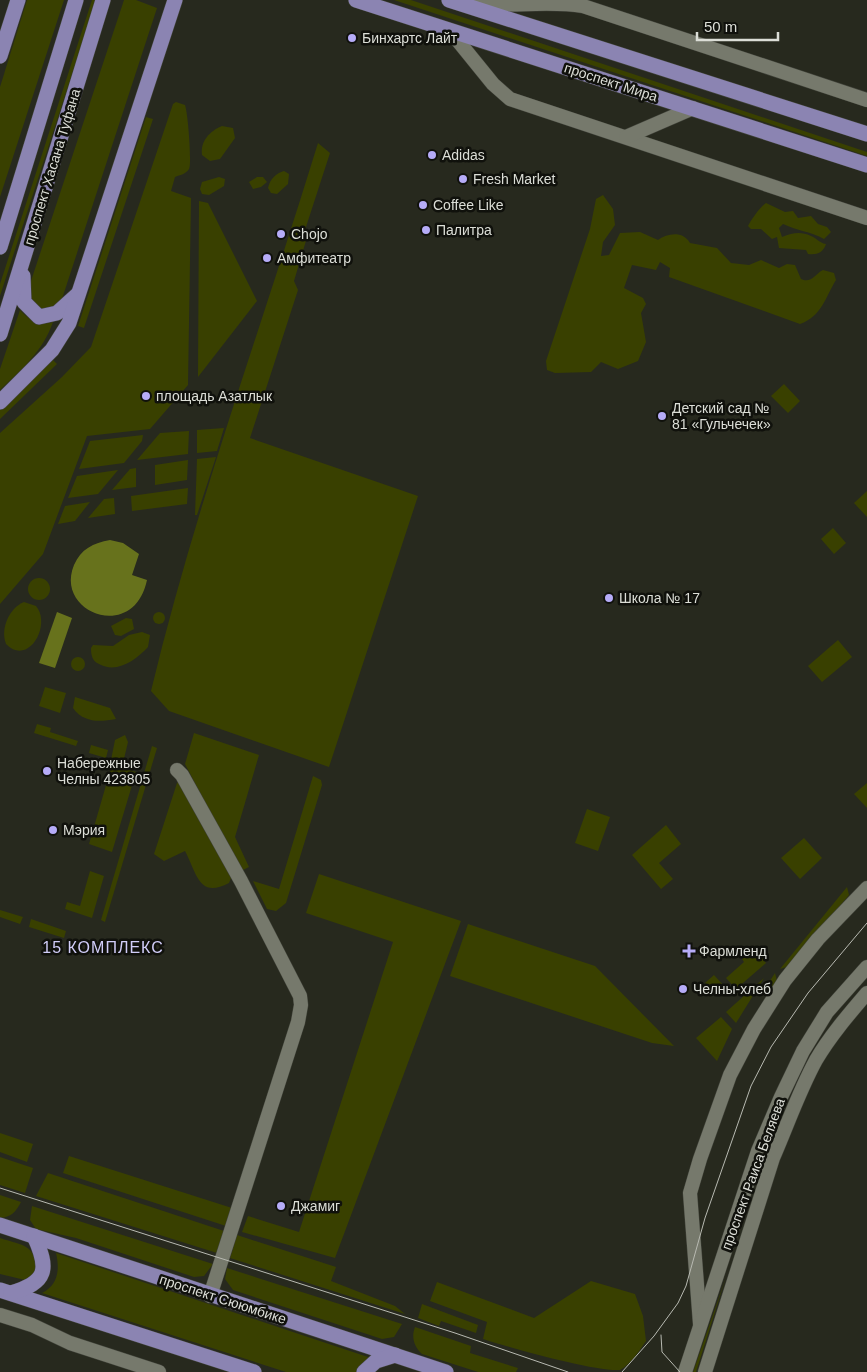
<svg xmlns="http://www.w3.org/2000/svg" width="867" height="1372" font-family="Helvetica,sans-serif">
<style>
.green{fill:#394000}
.water{fill:#67721c}
.lines{fill:none;stroke-linecap:round;stroke-linejoin:round}
.minor-casing{stroke:#41433a;stroke-width:15}
.major-casing{stroke:#41433a;stroke-width:16}
.minor{stroke:#76796c;stroke-width:14}
.major{stroke:#8b84b2;stroke-width:15}
.tram{stroke:#b8bab2;stroke-width:1}
.poi-dot{fill:#b6acf8;stroke:#10110c;stroke-width:2}
.labels{text-anchor:middle;dominant-baseline:central;stroke-width:5;stroke-linejoin:round;paint-order:stroke}
.poi-label{font-size:14px;fill:#dcded7;stroke:#10110c;text-anchor:start}
.street-label{font-size:14px;fill:#dcded7;stroke:#10110c}
.quarter-label{font-size:16px;letter-spacing:1px;fill:#d1cdf8;stroke:#10110c}
</style>
<rect width="100%" height="100%" fill="#27291e"/>
<g class="green">
<polygon points="27,0 64,0 0,197 0,87"/>
<polygon points="92,0 96,0 0,296 0,284"/>
<polygon points="124,0 136,0 157,8 61,302 50,311 36,309 27,293"/>
<polygon points="394,0 411,0 867,152 867,156"/>
<path d="M176,102L185,105C188,113 192,164 189,169C186,174 180,175 175,177L171,191L191,198L188,385L150,429L87,436L43,554L0,604V433L62,377L91,347L173,104Z"/>
<polygon points="146,117 153,119 84,328 78,326"/>
<path d="M222,126L233,128L235,138L220,159L210,161L202,155C200,141 210,131 222,126Z"/>
<path d="M318,143L330,153L305,230L308,234L294,281L298,290L250,438L418,496L329,767L169,711L151,691C196,504 262,326 318,143Z"/>
<path d="M284,171L289,174L288,184L277,194L271,193L268,188C270,179 276,173 284,171Z"/>
<polygon points="219,177 225,179 224,186 209,195 202,194 200,189 202,182"/>
<polygon points="257,177 263,177 267,182 261,187 253,189 249,182"/>
<path d="M603,195L613,209L615,225L603,242L601,256L609,255L620,233L640,232L658,240C668,233 683,231 690,243L717,248L731,263L749,265L761,260L779,268L787,264L795,265L801,279C811,284 815,274 823,270L834,273L836,280C825,298 822,316 800,324L669,277L670,268L660,262L656,270L632,265L624,288L643,298L646,304L641,313L646,342L638,361L618,369L601,362L591,372L555,373L547,370L546,361L590,229L596,199Z"/>
<polygon points="199,201 208,203 257,301 198,377"/>
<path d="M766,203L785,212L793,211L798,218L811,216L818,224L827,227L831,232L824,239C809,231 798,231 783,224L779,228L782,237C793,233 800,231 811,236C817,238 819,243 826,244C823,253 817,255 808,254L806,250L779,248L777,237L772,239L761,229H751L748,226C751,220 760,207 766,203Z"/>
<path d="M20,310C30,321 39,326 53,322C43,351 22,369 0,390V369Z"/>
<polygon points="53,360 57,364 0,419 0,409"/>
<polygon points="784,384 800,401 788,413 771,396"/>
<polygon points="224,428 217,451 197,453 197,430"/>
<polygon points="189,431 188,454 137,460 160,433"/>
<polygon points="143,435 142,441 124,463 79,469 90,441"/>
<polygon points="216,457 197,515 195,515 197,459"/>
<polygon points="188,460 187,480 155,485 155,465"/>
<polygon points="136,468 136,487 112,490 130,469"/>
<polygon points="118,470 98,494 68,498 77,476"/>
<polygon points="188,488 187,504 132,511 131,496"/>
<polygon points="867,491 867,517 854,503"/>
<polygon points="114,498 115,514 88,518 104,499"/>
<polygon points="90,502 75,521 58,524 65,506"/>
<polygon points="833,528 846,543 834,554 821,539"/>
<circle cx="39" cy="589" r="11"/>
<path d="M24,602L36,606C52,625 28,667 6,644C0,629 9,608 24,602Z"/>
<circle cx="159" cy="618" r="6"/>
<polygon points="126,618 132,619 134,629 121,636 115,635 111,626"/>
<path d="M142,632L150,635L148,647C136,660 117,674 99,664C92,661 91,655 91,648L93,645L113,646L129,635Z"/>
<polygon points="838,640 852,657 822,682 808,666"/>
<circle cx="78" cy="664" r="7"/>
<polygon points="45,687 66,693 60,713 39,706"/>
<path d="M75,697L110,708L116,719C99,722 84,723 73,708Z"/>
<polygon points="37,724 51,728 50,732 78,741 76,746 34,733"/>
<polygon points="194,733 259,755 235,837 249,867 241,871 185,764"/>
<polygon points="125,735 128,742 123,763 111,760 115,740"/>
<polygon points="91,745 108,750 106,758 89,753"/>
<polygon points="152,746 157,748 105,922 101,920"/>
<polygon points="118,766 136,772 112,852 89,844 111,768 117,770"/>
<polygon points="313,776 321,780 322,785 286,903 276,911 267,909 253,881 279,889"/>
<path d="M179,781L231,878L229,883C199,899 197,874 185,851L164,861L154,854L177,783Z"/>
<polygon points="867,783 867,808 854,794"/>
<polygon points="587,809 610,817 598,851 575,843"/>
<polygon points="666,825 681,844 659,863 673,879 661,889 632,855"/>
<polygon points="804,838 822,858 800,879 781,858"/>
<polygon points="90,871 104,876 92,918 65,909 67,902 80,906"/>
<polygon points="319,874 461,921 335,1258 242,1232 248,1216 299,1232 393,942 306,913"/>
<polygon points="847,887 849,895 790,966 780,969"/>
<polygon points="0,910 23,917 20,924 0,917"/>
<polygon points="31,919 66,931 64,938 29,927"/>
<polygon points="468,924 595,966 674,1046 652,1043 450,976"/>
<polygon points="753,953 761,956 766,963 736,989 726,978 744,962 742,959"/>
<polygon points="775,973 777,981 768,995 761,995"/>
<polygon points="714,975 724,986 716,994 705,983"/>
<polygon points="764,978 736,1023 726,1012"/>
<polygon points="721,1017 732,1029 717,1061 696,1038"/>
<polygon points="0,1133 33,1144 27,1162 0,1152"/>
<polygon points="69,1156 232,1208 226,1226 63,1173"/>
<polygon points="0,1157 33,1168 25,1193 0,1185"/>
<polygon points="48,1173 224,1231 217,1253 36,1196"/>
<path d="M0,1195L21,1202C16,1212 11,1217 0,1218Z"/>
<polygon points="32,1206 213,1264 204,1276 194,1277 76,1238 36,1229 30,1220"/>
<polygon points="237,1235 336,1267 331,1281 395,1306 405,1314 230,1258"/>
<path d="M0,1238C24,1246 36,1244 36,1273L25,1280L0,1274Z"/>
<path d="M56,1253L374,1359L360,1372H286L42,1293C58,1285 60,1270 56,1253Z"/>
<polygon points="227,1268 402,1324 394,1337 382,1339 233,1290 225,1279"/>
<polygon points="726,1277 696,1372 693,1372"/>
<path d="M591,1281L635,1294L643,1316L646,1341C639,1351 631,1364 620,1370C596,1372 511,1348 483,1339L487,1322L430,1301L437,1282L534,1318Z"/>
<polygon points="422,1304 478,1325 476,1333 441,1321 439,1326 418,1318"/>
<path d="M415,1327L471,1346L470,1353L518,1368L516,1372H478L422,1354C414,1347 411,1337 415,1327Z"/>
</g>
<g class="water">
<path d="M110,540L123,543L139,554L132,575L147,580C134,643 54,613 74,565C81,549 93,543 110,540Z"/>
<polygon points="57,612 72,618 55,668 39,663"/>
</g>
<g class="lines">
<defs>
<g id="minor">
<path d="M471,3C509,8 546,0 583,6L867,100"/>
<polyline points="450,31 493,84 510,99 867,218"/>
<polyline points="626,137 693,108"/>
<polyline points="177,770 182,775 241,881 300,996 301,1005 298,1022 210,1296"/>
<polyline points="0,1315 32,1325 70,1343 159,1372"/>
<polyline points="700,1324 690,1193 700,1159 730,1075 754,1029 785,980 818,939 867,888"/>
<polyline points="685,1372 758,1151 781,1097 803,1051 827,1012 867,967"/>
<path d="M705,1372L773,1158C787,1126 799,1091 816,1060C830,1036 849,1014 867,993"/>
</g>
<g id="major">
<polyline points="356,0 867,165"/>
<polyline points="449,0 867,134"/>
<polyline points="0,56 18,0"/>
<polyline points="0,247 76,0"/>
<polyline points="23,276 24,302 39,317 57,313 78,294"/>
<polyline points="0,334 103,0"/>
<polyline points="0,402 52,350 69,323 175,0"/>
<polyline points="0,1225 446,1372"/>
<polyline points="0,1290 254,1372"/>
<path d="M11,1293C48,1282 49,1269 34,1236"/>
<polyline points="364,1372 376,1361 395,1355"/>
</g>
</defs>
<use href="#minor" class="minor-casing"/>
<use href="#major" class="major-casing"/>
<use href="#minor" class="minor"/>
<use href="#major" class="major"/>
<g class="tram">
<polyline points="0,1188 455,1333 568,1372"/>
<polyline points="661,1335 662,1352 680,1372"/>
<polyline points="622,1372 654,1336 678,1303 686,1286 705,1218 751,1086 771,1047 808,993 867,923"/>
</g>
</g>
<g class="poi-dot">
<circle cx="352" cy="38" r="5"/>
<circle cx="432" cy="155" r="5"/>
<circle cx="463" cy="179" r="5"/>
<circle cx="423" cy="205" r="5"/>
<circle cx="426" cy="230" r="5"/>
<circle cx="281" cy="234" r="5"/>
<circle cx="267" cy="258" r="5"/>
<circle cx="146" cy="396" r="5"/>
<circle cx="662" cy="416" r="5"/>
<circle cx="609" cy="598" r="5"/>
<circle cx="47" cy="771" r="5"/>
<circle cx="53" cy="830" r="5"/>
<path d="M686.5 943.5h5v5h5v5h-5v5h-5v-5h-5v-5h5z"/>
<circle cx="683" cy="989" r="5"/>
<circle cx="281" cy="1206" r="5"/>
</g>
<g class="labels">
<g class="poi-label">
<text x="362" y="38">Бинхартс Лайт</text>
<text x="442" y="155">Adidas</text>
<text x="473" y="179">Fresh Market</text>
<text x="433" y="205">Coffee Like</text>
<text x="436" y="230">Палитра</text>
<text x="291" y="234">Chojo</text>
<text x="277" y="258">Амфитеатр</text>
<text x="156" y="396">площадь Азатлык</text>
<text x="672" y="408">Детский сад №<tspan x="672" dy="16">81 «Гульчечек»</tspan></text>
<text x="619" y="598">Школа № 17</text>
<text x="57" y="763">Набережные<tspan x="57" dy="16">Челны 423805</tspan></text>
<text x="63" y="830">Мэрия</text>
<text x="699" y="951">Фармленд</text>
<text x="693" y="989">Челны-хлеб</text>
<text x="291" y="1206">Джамиг</text>
</g>
<g class="street-label">
<text transform="translate(611 82) rotate(18)">проспект Мира</text>
<text transform="translate(52 167) rotate(-73)">проспект Хасана Туфана</text>
<text transform="translate(753 1174) rotate(-70)">проспект Раиса Беляева</text>
<text transform="translate(223 1299) rotate(18)">проспект Сююмбике</text>
</g>
<g class="quarter-label">
<text x="103" y="947">15 КОМПЛЕКС</text>
</g>
</g>
<path d="M697 32v8h81v-8" fill="none" stroke="#dcded7" stroke-width="2.5"/>
<text x="704" y="32" font-size="15" fill="#dcded7" stroke="#10110c" stroke-width="4" paint-order="stroke">50 m</text>
</svg>
